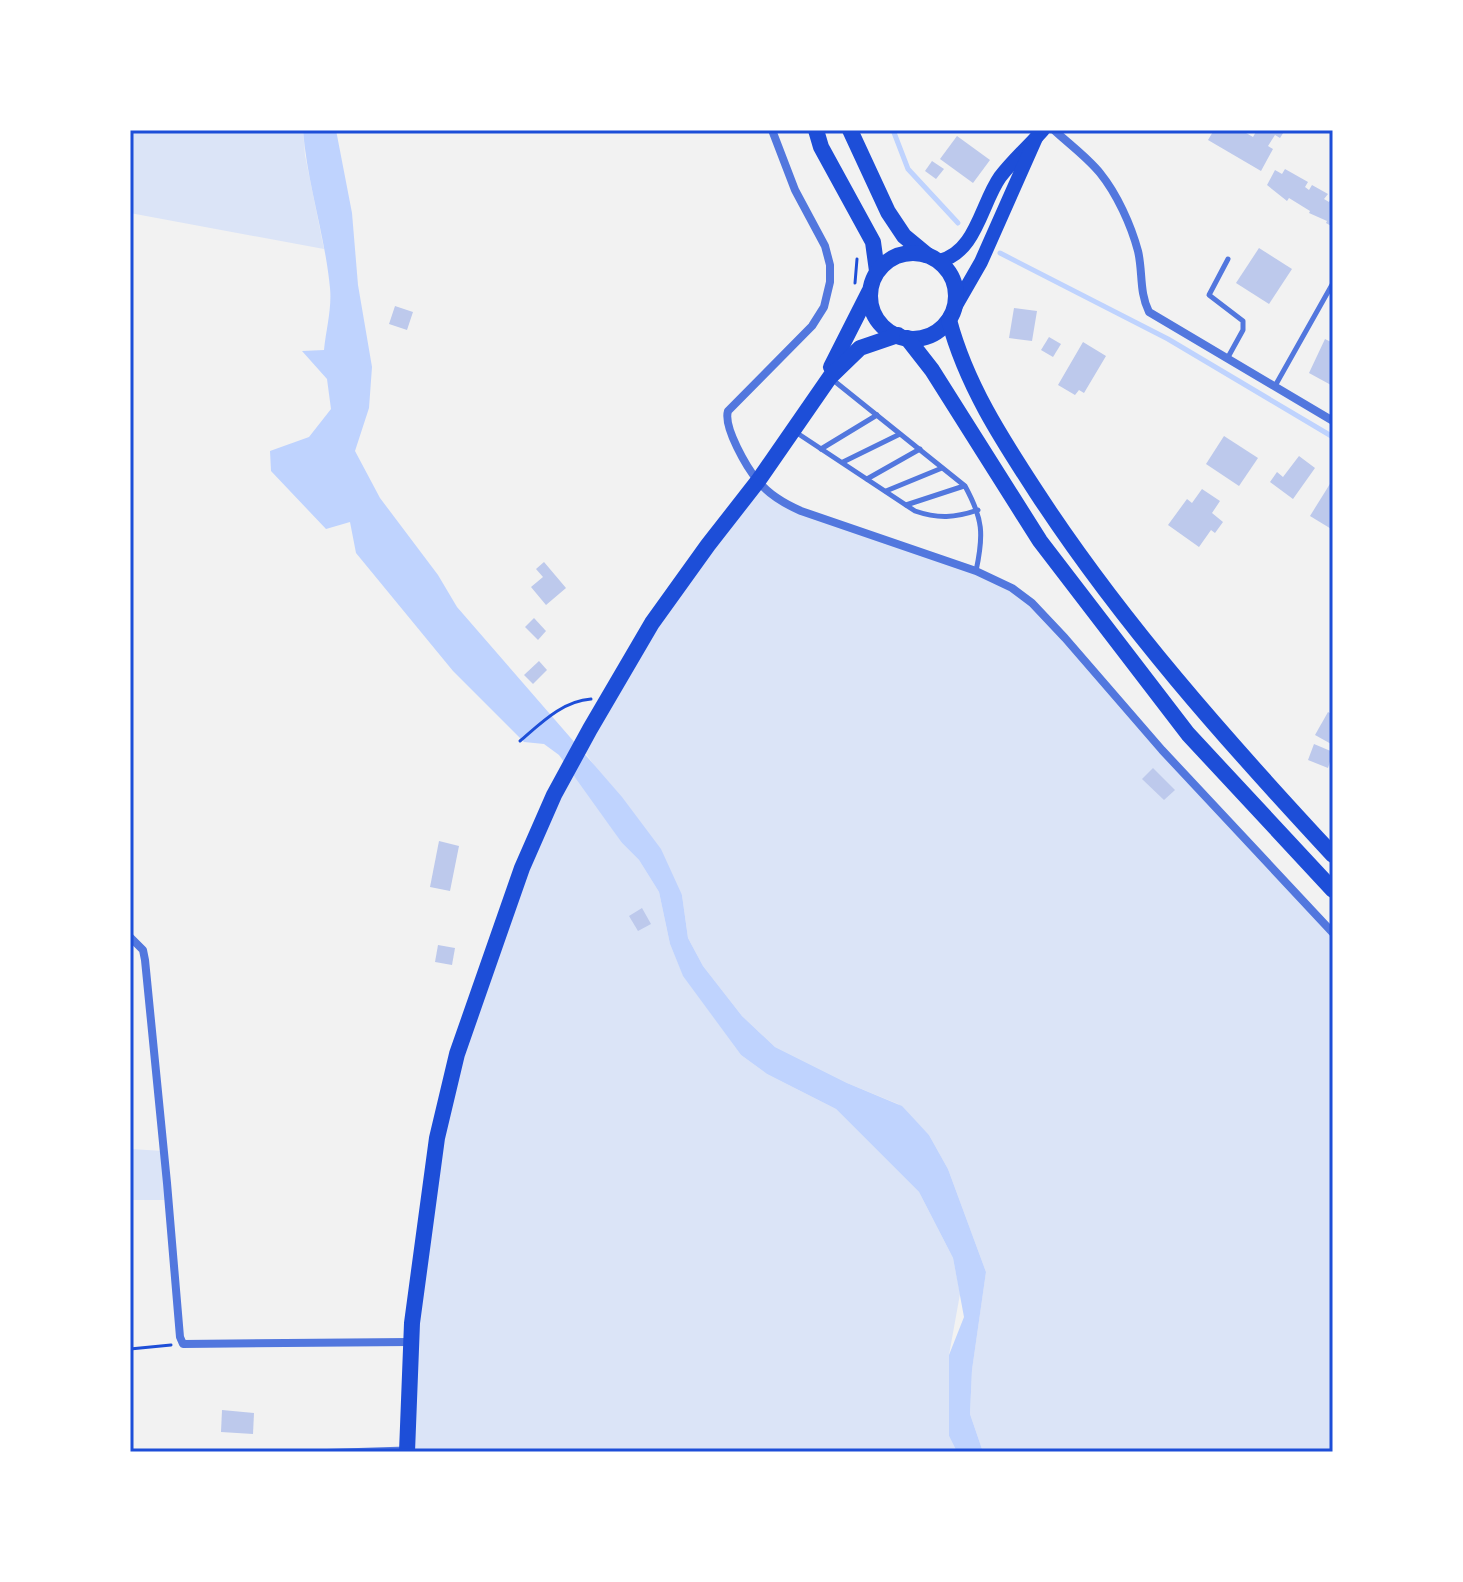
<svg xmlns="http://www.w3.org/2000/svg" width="1463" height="1582" font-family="Roboto,sans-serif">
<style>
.green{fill:#dbe4f7}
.water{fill:#bfd3fe}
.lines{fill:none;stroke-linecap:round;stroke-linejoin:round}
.stream{stroke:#bfd3fe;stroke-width:5}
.building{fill:#bdc9ec}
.path{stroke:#1d4ed8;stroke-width:3}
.service{stroke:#5277de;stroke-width:5}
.minor{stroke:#5277de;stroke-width:8}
.secondary{stroke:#1d4ed8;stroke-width:14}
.primary{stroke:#1d4ed8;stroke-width:16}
.trunk{stroke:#1d4ed8;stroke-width:16}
.neatline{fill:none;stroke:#1d4ed8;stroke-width:3}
</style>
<rect width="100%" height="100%" fill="#f2f2f2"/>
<g class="green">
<polygon points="130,130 303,130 305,155 324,249 130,213"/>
<polygon points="758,481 781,502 976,571 1032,603 1333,933 1333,1452 983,1452 970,1414 972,1370 986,1272 948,1169 929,1135 898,1104 847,1083 775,1047 742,1016 703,966 688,938 682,895 585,752 590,729"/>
<polygon points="568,770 582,784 622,843 639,860 659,892 670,944 683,975 741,1055 767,1074 836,1109 919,1192 953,1258 960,1294 949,1355 949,1436 957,1452 409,1452 410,1342 457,1054"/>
<polygon points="130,1149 164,1151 169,1200 130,1200"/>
</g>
<path class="water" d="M303,130H336L352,213L358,285L372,367L369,408L355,451L380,498L438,575L457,607L622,797L661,849L682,895L688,938L703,966L742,1016L775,1047L847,1083L902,1106L929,1135L948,1169L986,1272L972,1370L970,1414L983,1452H957L949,1436V1355L964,1317L953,1258L919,1192L836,1109L767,1074L741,1055L683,976L670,944L659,892L639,860L622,843L559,755L544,744L524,742L453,671L356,553L350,522L326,529L271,471L270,451L309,437L331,409L327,379L302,351L324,350C326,330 332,308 330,288C325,235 307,183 303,130Z"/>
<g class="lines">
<g class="stream">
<polyline points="893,130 908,169 958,223"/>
<polyline points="1000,253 1168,339 1333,437"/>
</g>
</g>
<g class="building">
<polygon points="1214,130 1241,130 1253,137 1257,130 1285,130 1280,138 1275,135 1268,146 1273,149 1261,171 1208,140"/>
<polygon points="957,136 990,160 973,183 940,159"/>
<polygon points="932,161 944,169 936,179 925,171"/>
<polygon points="1285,169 1308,182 1305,187 1309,190 1312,185 1328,194 1324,199 1329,202 1333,195 1333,227 1326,223 1327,221 1309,213 1310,211 1289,198 1287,201 1267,185 1275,170 1282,174"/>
<polygon points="1259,248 1292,269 1269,304 1236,283"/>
<polygon points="395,306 413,312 407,330 389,324"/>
<polygon points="1014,308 1037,311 1032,341 1009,338"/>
<polygon points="1049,337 1061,344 1053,357 1041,350"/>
<polygon points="1333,338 1333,382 1331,385 1309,373 1325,339 1331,342"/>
<polygon points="1083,342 1106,356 1084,393 1079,390 1075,395 1058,385"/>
<polygon points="1224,436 1258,458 1239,486 1206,464"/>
<polygon points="1299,456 1315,468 1293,499 1270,482 1277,472 1283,477"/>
<polygon points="1333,479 1333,530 1310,516"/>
<polygon points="1202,489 1220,501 1212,513 1223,522 1215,533 1211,530 1199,547 1168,525 1187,499 1192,503"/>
<polygon points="544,562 566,588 546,605 531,587 543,577 536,569"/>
<polygon points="534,618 546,631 538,640 525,627"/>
<polygon points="539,661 547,670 533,684 524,675"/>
<polygon points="1328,712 1333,715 1333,745 1315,735"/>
<polygon points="1314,744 1333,752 1328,768 1308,760"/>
<polygon points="1153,768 1175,790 1164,800 1142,779"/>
<polygon points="439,841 459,846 450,891 430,887"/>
<polygon points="642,908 651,924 638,931 629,916"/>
<polygon points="438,945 455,948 452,965 435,962"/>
<polygon points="222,1410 254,1413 253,1434 221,1432"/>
</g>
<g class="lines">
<g class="path">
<polyline points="855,283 857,259"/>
<path d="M520,741C540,724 562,701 591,699"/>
<polyline points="130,1349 171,1345"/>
</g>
<g class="service">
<polyline points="1227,359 1243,330 1243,321 1209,295 1228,259"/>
<path d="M833,380L965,486C983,519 984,534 976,571"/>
<polyline points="1275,386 1333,283"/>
<path d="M794,431L915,511C938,519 955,518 978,510"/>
<polyline points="821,449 877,415"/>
<polyline points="843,462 900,434"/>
<polyline points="867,479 920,449"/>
<polyline points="886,491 942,468"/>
<polyline points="906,505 964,486"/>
<polyline points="311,1452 406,1449"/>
</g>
<g class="minor">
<path d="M772,130L795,190L825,246L830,265V282L824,307L812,326L728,411C723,427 747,468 758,481C769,495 785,504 801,511L976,571L1012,588L1032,603L1065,638L1162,750L1333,933"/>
<path d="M1054,130C1069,144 1087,157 1100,173C1117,194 1131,225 1138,251C1143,272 1139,292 1149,312L1333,421"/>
<polyline points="130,937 143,950 145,960 167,1183 180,1337 183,1344 410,1342"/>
</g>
<g class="secondary">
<path d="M939,261C976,253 981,204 1000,177C1013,160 1029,146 1043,130"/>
<polyline points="954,309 981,262 1036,138"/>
</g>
<g class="primary">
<polyline points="816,130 821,147 873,242 877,271"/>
<polyline points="850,130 888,212 904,236 927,255"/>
<circle cx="913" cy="296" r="43"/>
<polyline points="831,367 869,292"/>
<polyline points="407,1452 412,1323 437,1138 457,1054 522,868 554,795 590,729 652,623 708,545 758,481 830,377 860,348 898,335"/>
</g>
<g class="trunk">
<path d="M949,320C966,384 1001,438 1037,493C1122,623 1227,741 1333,855"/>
<polyline points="907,338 932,370 1040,541 1188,734 1333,890"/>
</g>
</g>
<rect width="1463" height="1582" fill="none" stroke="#ffffff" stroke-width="264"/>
<rect x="132" y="132" width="1199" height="1318" class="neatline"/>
</svg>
